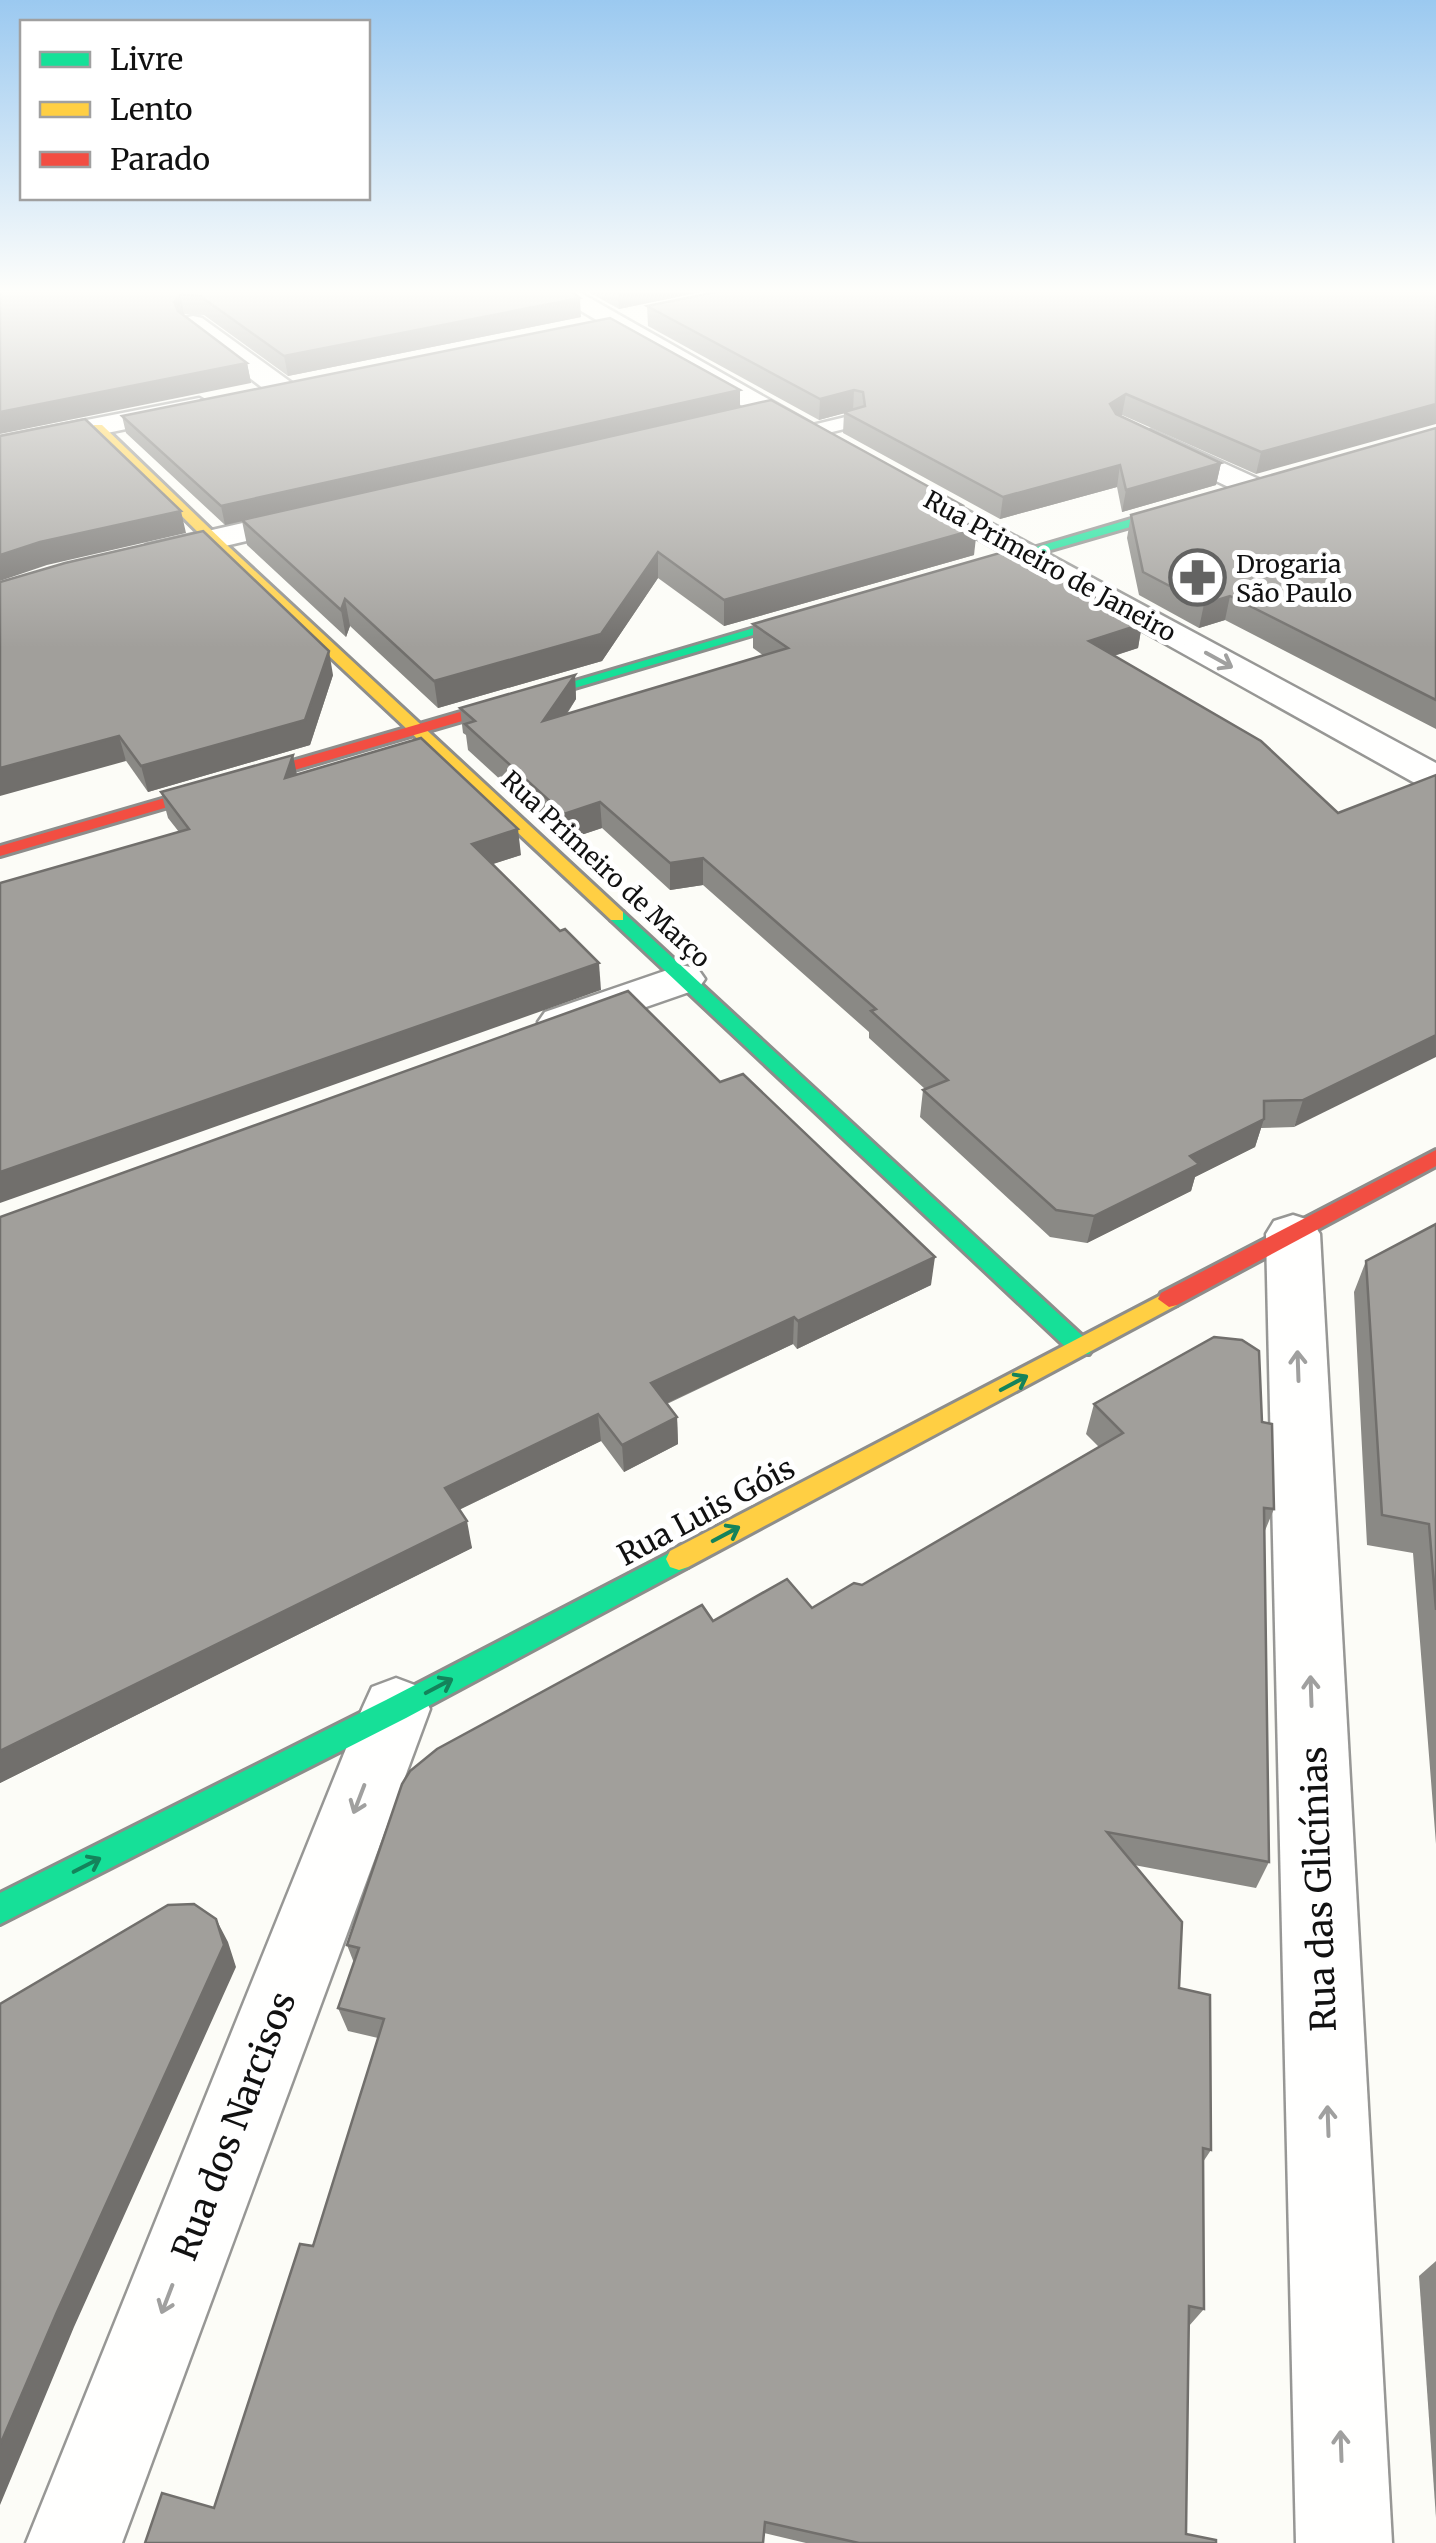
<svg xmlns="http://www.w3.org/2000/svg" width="1436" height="2543" font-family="Merriweather,serif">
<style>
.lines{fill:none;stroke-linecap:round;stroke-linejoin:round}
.lane-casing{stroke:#979795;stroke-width:5}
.street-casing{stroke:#979795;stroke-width:5}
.fast-casing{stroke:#8d8d8b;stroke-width:6}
.slow-casing{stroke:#8d8d8b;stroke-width:6}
.jam-casing{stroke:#8d8d8b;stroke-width:6}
.lane{fill:#fffffe;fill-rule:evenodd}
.street{fill:#fffffe;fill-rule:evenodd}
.fast{fill:#16e098;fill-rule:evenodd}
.slow{fill:#ffcf43;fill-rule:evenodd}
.jam{fill:#f24e42;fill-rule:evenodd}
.wall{fill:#8a8985}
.shaded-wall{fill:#716f6c}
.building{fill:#a19f9b;stroke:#716f6c;stroke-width:2.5}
.oneway{stroke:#a0a09f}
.oneway2{stroke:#14835b}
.labels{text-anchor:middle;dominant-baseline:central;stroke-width:10;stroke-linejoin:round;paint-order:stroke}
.far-poi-label{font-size:25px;fill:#111;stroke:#fff;text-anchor:start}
.far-street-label{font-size:25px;fill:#111;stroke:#fff}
.street-label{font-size:30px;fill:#111;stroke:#fff}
.near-street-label{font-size:35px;fill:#111;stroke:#fff}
</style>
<rect width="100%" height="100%" fill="#fcfcf7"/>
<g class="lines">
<defs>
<polygon id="lane" points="854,415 861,417 861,425 807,438 797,432 800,428"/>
<g id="street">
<polygon points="549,292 579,292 830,434 834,440 830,446 810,446"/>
<polygon points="193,316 202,318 292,383 295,389 292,395 272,395 184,328 181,323 184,318"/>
<polygon points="199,398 213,406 209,412 0,455 0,437"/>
<polygon points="1151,430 1263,481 1267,487 1263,493 1241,493 1141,445 1137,439 1141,433"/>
<polygon points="896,472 1436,763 1436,791 1422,787 885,487 881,481 885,475"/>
<polygon points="317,506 328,508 332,515 328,522 157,562 146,559 141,552 146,545"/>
<polygon points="682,965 698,969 705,979 698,989 562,1036 545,1032 538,1022 545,1012"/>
<polygon points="1293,1215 1312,1221 1320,1234 1392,2543 1296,2543 1266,1234 1274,1221"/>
<polygon points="396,1678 420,1687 430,1709 122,2543 26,2543 362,1709 372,1687"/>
</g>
<g id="fast">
<polygon points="1202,498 1208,502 1206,505 954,578 942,575"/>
<polygon points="818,609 830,612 524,703 511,700"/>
<polygon points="617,911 623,912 1089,1342 1093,1348 1089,1354 1073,1354 611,920 611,912"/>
<polygon points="679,1548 688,1551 692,1559 688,1567 406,1718 0,1924 0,1893 386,1700"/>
</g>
<g id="slow">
<polygon points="94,425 102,425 228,546 623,912 623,920 611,920 218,552 94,429"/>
<polygon points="1169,1291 1177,1293 1180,1299 1177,1305 688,1567 679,1570 670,1567 666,1559 670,1551"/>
</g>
<g id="jam">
<polygon points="519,695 524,697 524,703 0,856 0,846"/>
<polygon points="1436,1150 1436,1166 1177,1305 1169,1307 1158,1299 1161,1293"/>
</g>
</defs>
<use href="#lane" class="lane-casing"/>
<use href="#street" class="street-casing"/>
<use href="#fast" class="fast-casing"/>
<use href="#slow" class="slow-casing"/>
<use href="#jam" class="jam-casing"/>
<use href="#lane" class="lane"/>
<use href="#street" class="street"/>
<use href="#fast" class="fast"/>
<use href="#slow" class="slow"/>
<use href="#jam" class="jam"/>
</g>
<g class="wall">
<polygon points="0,292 572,292 581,317 288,376 204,315 184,314 183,315 247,363 251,383"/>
<polygon points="588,292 701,292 619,309"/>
<polygon points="1436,292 1256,474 1122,415 1120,416 1221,463 1216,485 1122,512 1117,487 1000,519 843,433 844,413 819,420 648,326 647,306"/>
<polygon points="740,407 526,455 961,520 974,555 724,626 658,578 602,661 438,708 350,626 346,637 247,545 242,521 225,525 126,433 122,416"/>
<polygon points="1436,428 1436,729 1225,620 1199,628 1139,595 1127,538 1131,515"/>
<polygon points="0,582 333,675 310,745 148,792"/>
<polygon points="753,624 1142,624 1138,648 1114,656 1338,813 1436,775 1294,1127 1261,1128 1255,1147 1195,1177 1191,1191 1087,1243 1050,1237 920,1117 923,1090 925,1089 869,1038 869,1032 703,885 670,890 602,828 566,840 468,750 466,735 463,733 460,708 575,675 576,699 567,714 764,656 753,648"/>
<polygon points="297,775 521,855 492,864 601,990 179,832 168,818 161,792"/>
<polygon points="720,1082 931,1285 797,1349 793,1344 667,1404 677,1417 678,1444 624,1472 601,1441 459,1510 472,1548 0,1783 0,1217"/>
<polygon points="1436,1224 1436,1844 1413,1553 1367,1545 1354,1292 1366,1261"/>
<polygon points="1094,1404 1262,1422 1274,1509 1264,1533 1269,1862 1256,1888 1134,1865 1179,1988 1211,2150 1203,2162 1204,2309 1189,2326 1186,2534 1216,2543 806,2543 764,2533 214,2508 313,2246 378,2038 348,2031 338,2008 354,1963 347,1945 713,1621 812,1608 862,1585 1099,1447 1086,1434"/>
<polygon points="1436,2261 1436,2518 1419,2276"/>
</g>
<g class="shaded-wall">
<polygon points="618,292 701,292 619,309"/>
<polygon points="180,295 184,314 178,321 174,302"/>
<polygon points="580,298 581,317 288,376 284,356"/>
<polygon points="247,363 251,383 0,434 0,412"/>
<polygon points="740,390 740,407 225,525 221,506"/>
<polygon points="854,390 853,411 819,420 820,399"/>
<polygon points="1126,394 1122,415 1106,425 1110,404"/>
<polygon points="1436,404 1436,424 1256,474 1261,452"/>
<polygon points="1221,463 1216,485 1122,512 1126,490"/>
<polygon points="1120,465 1117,487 1000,519 1003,497"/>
<polygon points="962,505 959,531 944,510"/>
<polygon points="181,511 186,533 47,565 0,581 0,555 40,542"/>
<polygon points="977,529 974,555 724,626 724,600"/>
<polygon points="658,552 658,578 602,661 438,708 434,681"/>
<polygon points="1230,596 1225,620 1199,628 1204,604"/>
<polygon points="345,599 350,626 346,637 341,610"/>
<polygon points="1142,624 1138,648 1084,665 1089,641"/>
<polygon points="329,651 333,675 310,745 148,792 141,766"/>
<polygon points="575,675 576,699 545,746 543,721"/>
<polygon points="119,736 126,761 0,796 0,768"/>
<polygon points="293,755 298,780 285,778"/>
<polygon points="600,802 602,828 566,840 564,814"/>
<polygon points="518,829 521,855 475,870 472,844"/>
<polygon points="703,858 703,885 670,890 670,863"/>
<polygon points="599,963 601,990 0,1203 0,1172"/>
<polygon points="1436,1035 1436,1057 1294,1127 1303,1100"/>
<polygon points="1264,1119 1255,1147 1195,1177 1191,1191 1087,1243 1094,1216 1190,1156"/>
<polygon points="935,1257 931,1285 797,1349 798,1321"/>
<polygon points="794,1317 793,1344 652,1410 651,1383"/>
<polygon points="598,1414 601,1441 450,1514 445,1488"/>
<polygon points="677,1417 678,1444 624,1472 622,1445"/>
<polygon points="467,1521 472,1548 0,1783 0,1751"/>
<polygon points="216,1919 228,1942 236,1967 74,2327 0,2505 0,2445"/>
</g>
<g class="building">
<polygon points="0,292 572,292 580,298 284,356 200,296 180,295 174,302 178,311 247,363 0,412"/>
<polygon points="716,292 1436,292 1436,404 1261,452 1126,394 1110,404 1116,414 1221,463 1126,490 1120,465 1003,497 844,412 865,406 863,392 854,390 820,399 647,306"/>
<polygon points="610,318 740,390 221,506 122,416"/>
<polygon points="771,400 962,505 944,510 977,529 724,600 658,552 601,634 434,681 345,599 341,610 242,520"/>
<polygon points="85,419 181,511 40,542 0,555 0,436"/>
<polygon points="1436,428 1436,700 1230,596 1204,604 1143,572 1131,515"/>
<polygon points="203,531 329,651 305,720 141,766 119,736 0,768 0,582 65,563"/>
<polygon points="1010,550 1142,624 1089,641 1261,741 1338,813 1436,775 1436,1035 1303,1100 1264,1101 1264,1119 1190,1156 1199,1164 1094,1216 1056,1210 923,1090 948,1080 871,1011 876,1009 703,858 670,863 600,802 564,814 465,724 475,721 460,708 575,675 543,721 788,648 753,624"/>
<polygon points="421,738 518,829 472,844 560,931 565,929 599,963 0,1172 0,883 189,829 161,792 293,755 285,778"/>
<polygon points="628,991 720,1082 743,1074 935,1257 798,1321 794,1317 651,1383 677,1417 622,1445 598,1414 445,1488 467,1521 0,1751 0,1217"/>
<polygon points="1436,1224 1436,1610 1429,1524 1382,1515 1366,1261"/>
<polygon points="1214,1337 1242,1340 1259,1351 1262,1422 1272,1424 1274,1509 1264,1508 1269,1862 1107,1832 1182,1922 1179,1988 1210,1995 1211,2150 1203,2148 1204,2309 1189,2306 1186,2534 1216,2540 1216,2543 859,2543 765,2522 763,2543 145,2543 162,2493 214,2508 300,2244 313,2246 384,2019 338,2008 359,1948 347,1945 402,1784 410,1771 437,1749 702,1605 713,1621 787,1579 812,1608 854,1583 862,1585 1123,1433 1094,1404"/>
<polygon points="194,1904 216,1919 224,1945 57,2312 0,2445 0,2004 168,1905"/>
</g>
<defs><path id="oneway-shaft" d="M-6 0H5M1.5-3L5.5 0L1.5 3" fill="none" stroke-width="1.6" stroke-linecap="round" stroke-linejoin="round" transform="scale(2.5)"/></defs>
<g class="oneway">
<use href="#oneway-shaft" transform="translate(1219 660) rotate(29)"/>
<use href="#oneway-shaft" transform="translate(1298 1366) rotate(-92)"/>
<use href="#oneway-shaft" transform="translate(1311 1691) rotate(-92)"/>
<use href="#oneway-shaft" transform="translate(359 1799) rotate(111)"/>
<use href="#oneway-shaft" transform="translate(1328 2121) rotate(-92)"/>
<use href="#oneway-shaft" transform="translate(167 2299) rotate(111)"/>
<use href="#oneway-shaft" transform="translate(1341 2446) rotate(-92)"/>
</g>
<g class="oneway2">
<use href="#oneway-shaft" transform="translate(1014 1383) rotate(-28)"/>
<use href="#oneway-shaft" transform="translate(726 1534) rotate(-28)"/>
<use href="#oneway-shaft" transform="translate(439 1686) rotate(-28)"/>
<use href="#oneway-shaft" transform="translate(87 1865) rotate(-27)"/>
</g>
<linearGradient id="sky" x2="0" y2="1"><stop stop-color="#9bc9f0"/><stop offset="0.45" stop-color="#fefefb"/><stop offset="1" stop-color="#fefefb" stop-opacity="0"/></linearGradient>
<rect width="1436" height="648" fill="url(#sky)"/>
<defs>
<symbol id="pharmacy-ring" viewBox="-11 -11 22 22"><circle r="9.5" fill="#fff" stroke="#636362" stroke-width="1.5"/><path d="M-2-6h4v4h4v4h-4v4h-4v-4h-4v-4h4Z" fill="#636362"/></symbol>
</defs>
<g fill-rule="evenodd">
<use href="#pharmacy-ring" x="1166" y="546" width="63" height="63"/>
</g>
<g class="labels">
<g class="far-poi-label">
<text x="1236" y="564">Drogaria<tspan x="1236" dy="29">São Paulo</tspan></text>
</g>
<g class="far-street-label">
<text transform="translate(1050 566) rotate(29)">Rua Primeiro de Janeiro</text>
<text transform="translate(606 869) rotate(43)">Rua Primeiro de Março</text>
</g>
<g class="street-label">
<text transform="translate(706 1511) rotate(-28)">Rua Luis Góis</text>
</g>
<g class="near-street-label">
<text transform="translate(1319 1889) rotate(-92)">Rua das Glicínias</text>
<text transform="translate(234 2126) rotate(-69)">Rua dos Narcisos</text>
</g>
</g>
<rect x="20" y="20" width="350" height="180" fill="#ffffff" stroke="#a0a0a0" stroke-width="2.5"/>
<rect x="40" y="52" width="50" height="15" fill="#16e098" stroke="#a0a0a0" stroke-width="2.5"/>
<text x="110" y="70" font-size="30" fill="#111111">Livre</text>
<rect x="40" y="102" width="50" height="15" fill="#ffcf43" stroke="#a0a0a0" stroke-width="2.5"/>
<text x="110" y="120" font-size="30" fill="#111111">Lento</text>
<rect x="40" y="152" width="50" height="15" fill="#f24e42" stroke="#a0a0a0" stroke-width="2.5"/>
<text x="110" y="170" font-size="30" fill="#111111">Parado</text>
</svg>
